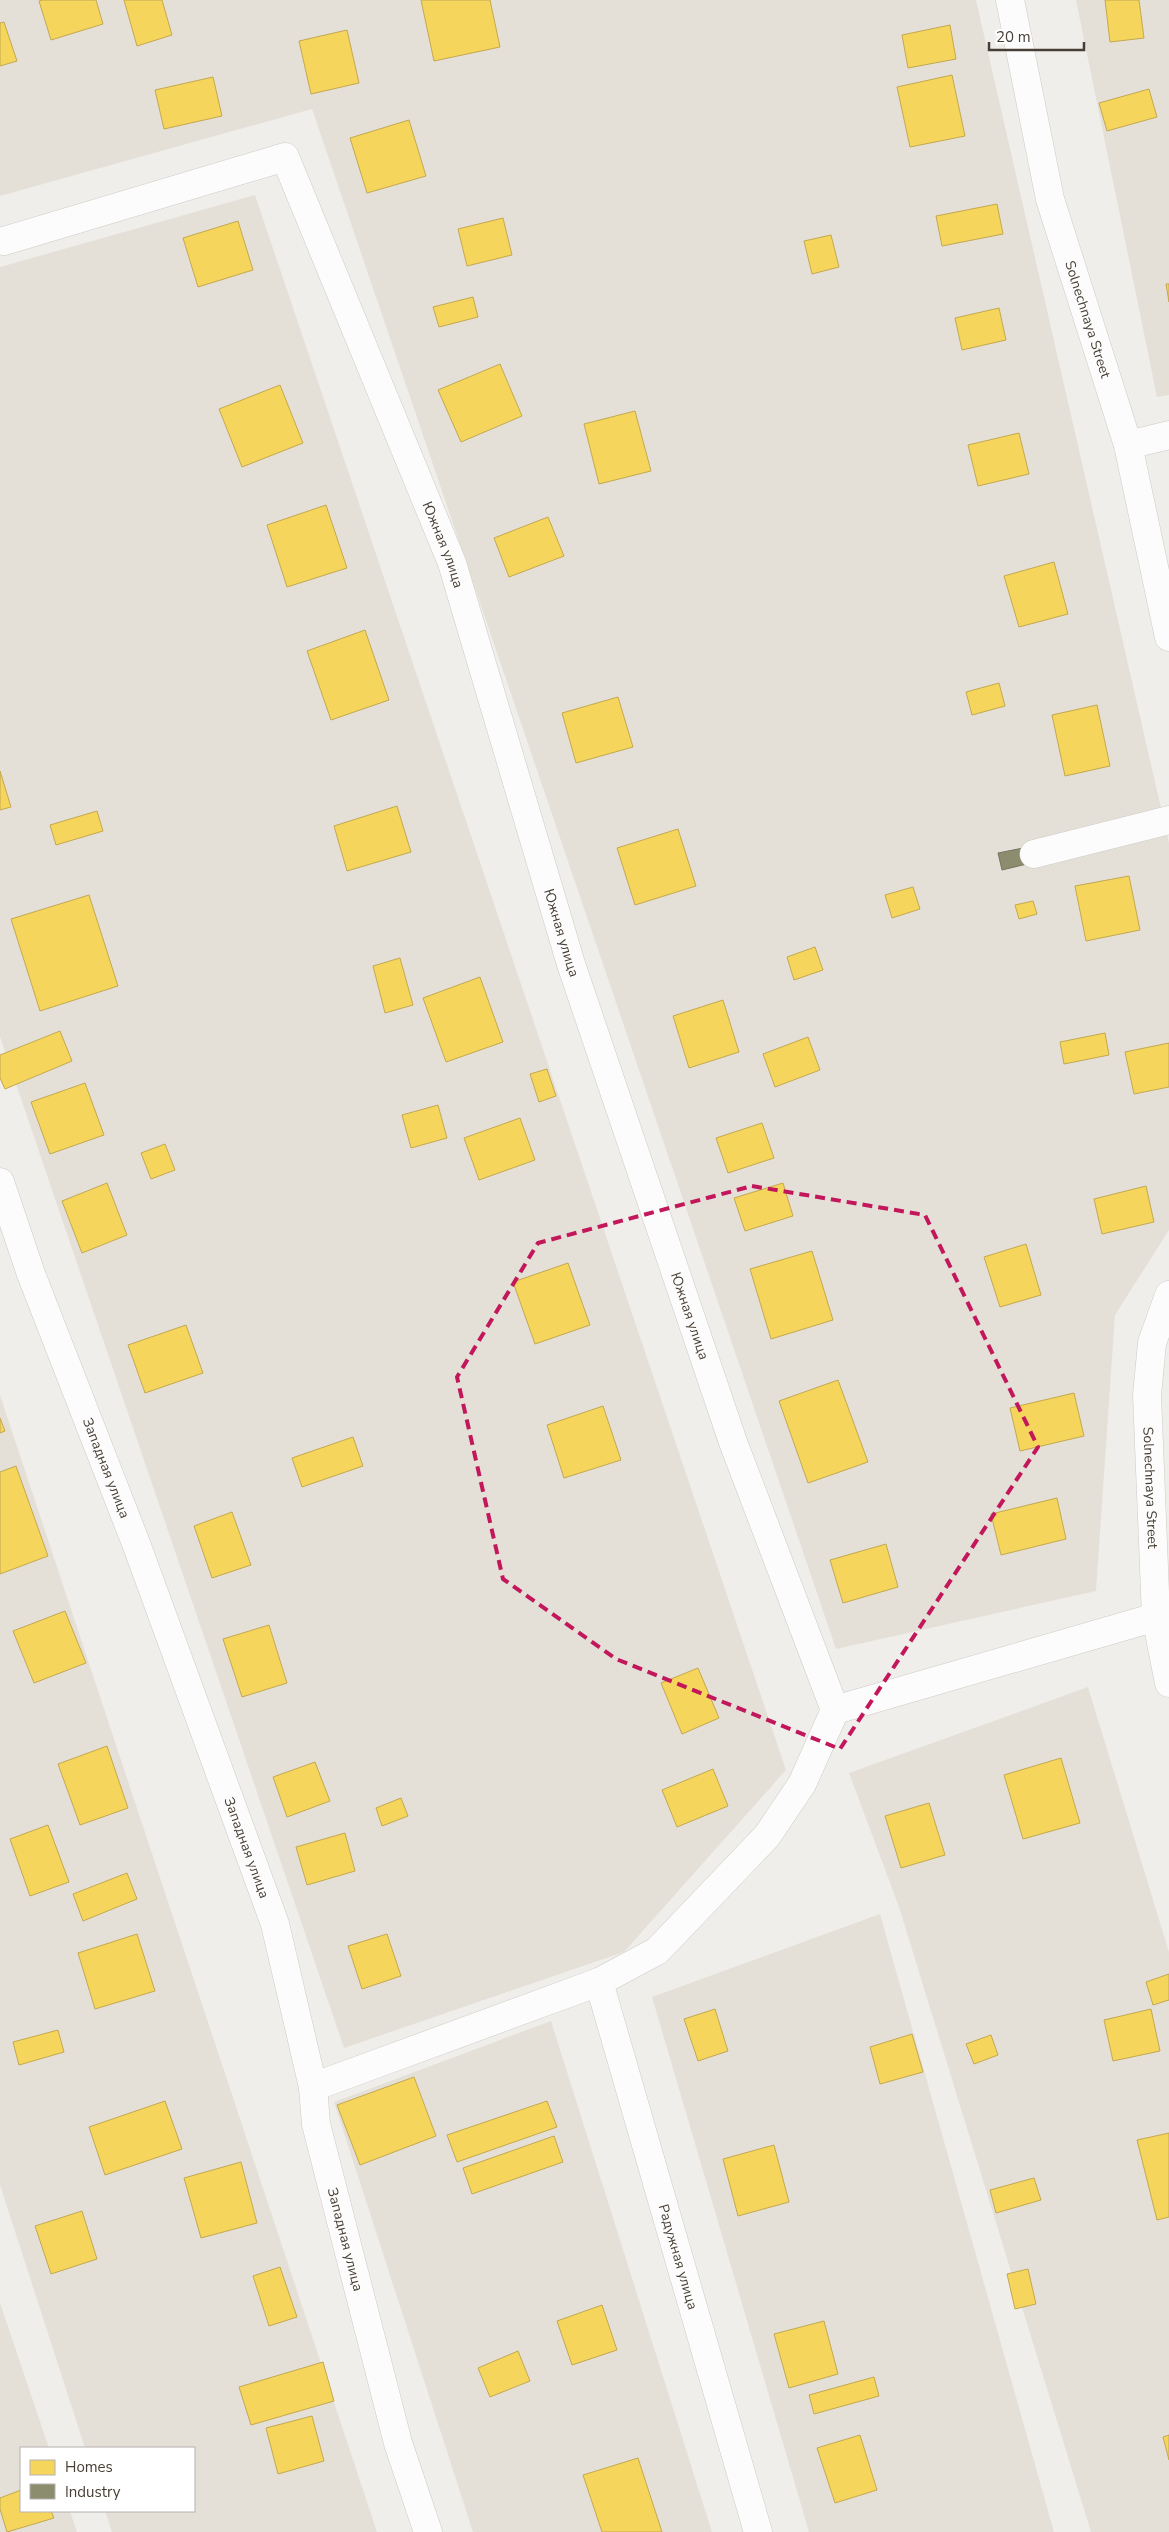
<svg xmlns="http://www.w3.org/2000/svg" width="1169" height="2532" font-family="'Nunito Sans',sans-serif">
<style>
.residential{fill:#e5e0d7}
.homes{fill:#f6d55c;stroke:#c2a850}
.industry{fill:#8c8c6e;stroke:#77755d}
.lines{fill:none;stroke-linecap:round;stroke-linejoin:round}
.minor-casing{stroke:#cdcac6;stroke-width:29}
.minor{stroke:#fdfcfc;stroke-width:28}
.marked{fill:none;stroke:#c2185b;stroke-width:4;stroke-dasharray:10 6;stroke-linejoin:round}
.labels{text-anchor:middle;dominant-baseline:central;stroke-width:5;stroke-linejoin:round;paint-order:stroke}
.street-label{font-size:14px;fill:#473f35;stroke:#fff}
</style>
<rect width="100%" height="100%" fill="#f0eeea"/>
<g class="residential">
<polygon points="0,0 976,0 1169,843 1169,1230 1115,1315 1096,1591 836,1649 312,109 0,196"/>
<polygon points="1076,0 1169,0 1169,395 1157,397"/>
<polygon points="255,195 786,1770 624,1952 344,2048 0,1037 0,267"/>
<polygon points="0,1395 377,2532 112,2532 105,2511 194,2511 194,2448 85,2448 0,2185"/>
<polygon points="1088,1687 1169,1952 1169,2532 1091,2532 899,1907 849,1773"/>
<polygon points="880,1914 1054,2532 809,2532 652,1997"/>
<polygon points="551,2021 712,2532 473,2532 334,2102"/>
<polygon points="0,2303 49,2448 21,2448 21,2511 70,2511 77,2532 0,2532"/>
</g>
<g class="homes">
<polygon points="43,0 96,0 103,24 51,40 39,1"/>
<polygon points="124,0 162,0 172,35 137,46"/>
<polygon points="421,0 490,0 500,47 434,61"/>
<polygon points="1105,0 1139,0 1144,38 1110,42"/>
<polygon points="4,22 17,61 0,66 0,23"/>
<polygon points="950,25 956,59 908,68 902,35"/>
<polygon points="347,30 359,83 311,94 299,41"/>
<polygon points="952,75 965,136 910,147 897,87"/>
<polygon points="213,77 222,116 164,129 155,90"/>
<polygon points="1149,89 1157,117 1107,131 1099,103"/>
<polygon points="409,120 426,176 367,193 350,138"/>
<polygon points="997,204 1003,234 942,246 936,216"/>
<polygon points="503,218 512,255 467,266 458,229"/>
<polygon points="238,221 253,270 198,287 183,238"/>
<polygon points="831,235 839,267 812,274 804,241"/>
<polygon points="1166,284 1169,284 1169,302"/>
<polygon points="473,297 478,317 439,327 433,307"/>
<polygon points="999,308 1006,340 962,350 955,318"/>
<polygon points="500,364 522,416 461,442 438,390"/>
<polygon points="280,385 303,443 242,467 219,409"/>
<polygon points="635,411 651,471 599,484 584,424"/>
<polygon points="1019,433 1029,474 978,486 968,445"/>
<polygon points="326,505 347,568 287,587 267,525"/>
<polygon points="548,517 564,556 509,577 494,538"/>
<polygon points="1054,562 1068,614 1019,627 1004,576"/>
<polygon points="365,630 389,700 331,720 307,651"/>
<polygon points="999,683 1005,706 972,715 966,692"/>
<polygon points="618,697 633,747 576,763 562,713"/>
<polygon points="1097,705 1110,766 1065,776 1052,715"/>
<polygon points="0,771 11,807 0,810"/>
<polygon points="397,806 411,852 347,871 334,826"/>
<polygon points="97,811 103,831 56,845 50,825"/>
<polygon points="678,829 696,886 635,905 617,848"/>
<polygon points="1129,876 1140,930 1086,941 1075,886"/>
<polygon points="913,887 920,909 892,918 885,895"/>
<polygon points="89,895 118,986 40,1011 11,919"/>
<polygon points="1033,901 1037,914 1019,919 1015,905"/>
<polygon points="815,947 823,970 794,980 787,957"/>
<polygon points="400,958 413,1005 385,1013 373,966"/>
<polygon points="480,977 503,1042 446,1062 423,998"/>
<polygon points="723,1000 739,1052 689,1068 673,1016"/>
<polygon points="60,1031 72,1061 5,1089 0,1078 0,1055"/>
<polygon points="1105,1033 1109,1055 1064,1064 1060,1042"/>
<polygon points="808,1037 820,1070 775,1087 763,1054"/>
<polygon points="1169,1043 1169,1087 1134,1094 1125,1052"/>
<polygon points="547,1069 556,1096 539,1102 530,1074"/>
<polygon points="85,1083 104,1135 50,1154 31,1102"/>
<polygon points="438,1105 447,1138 411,1148 402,1115"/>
<polygon points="520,1118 535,1160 479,1180 464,1138"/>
<polygon points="762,1123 774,1158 728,1173 716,1138"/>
<polygon points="165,1144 175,1170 151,1179 141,1153"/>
<polygon points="107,1183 127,1235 82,1253 62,1201"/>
<polygon points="783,1183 793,1216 745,1231 734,1198"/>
<polygon points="1146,1186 1154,1222 1102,1234 1094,1199"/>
<polygon points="1026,1244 1041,1295 1000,1307 984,1257"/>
<polygon points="812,1251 833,1320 771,1339 750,1269"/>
<polygon points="568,1263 590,1325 535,1344 513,1282"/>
<polygon points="186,1325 203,1373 145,1393 128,1345"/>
<polygon points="838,1380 868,1462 808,1483 779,1401"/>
<polygon points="1074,1393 1084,1436 1020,1451 1010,1408"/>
<polygon points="603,1406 621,1460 564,1478 547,1425"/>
<polygon points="0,1418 5,1431 0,1433"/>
<polygon points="353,1437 363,1466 302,1487 292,1458"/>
<polygon points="16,1466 48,1556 0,1574 0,1472"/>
<polygon points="1057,1498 1066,1539 1001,1555 991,1514"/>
<polygon points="232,1512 251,1565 212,1578 194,1526"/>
<polygon points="886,1544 898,1587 843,1603 830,1560"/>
<polygon points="65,1611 86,1663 34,1683 13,1631"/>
<polygon points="269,1625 287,1683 242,1697 223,1639"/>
<polygon points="698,1668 719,1718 682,1734 661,1683"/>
<polygon points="107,1746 128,1808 80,1825 58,1764"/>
<polygon points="1061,1758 1080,1823 1023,1839 1004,1775"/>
<polygon points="315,1762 330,1801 287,1817 273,1777"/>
<polygon points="713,1769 728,1806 677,1827 662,1790"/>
<polygon points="401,1798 408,1816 382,1826 376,1808"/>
<polygon points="929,1803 945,1855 901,1868 885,1816"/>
<polygon points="48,1825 69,1882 30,1896 10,1839"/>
<polygon points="345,1833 355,1871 307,1885 296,1847"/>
<polygon points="127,1873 137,1899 83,1921 73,1894"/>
<polygon points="137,1934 155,1991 95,2009 78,1953"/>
<polygon points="387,1934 401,1976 362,1989 348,1946"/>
<polygon points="1169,1974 1169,2000 1153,2005 1146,1982"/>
<polygon points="715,2009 728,2051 698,2061 684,2019"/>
<polygon points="1151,2009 1160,2051 1113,2061 1104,2020"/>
<polygon points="58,2030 64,2052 19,2065 13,2042"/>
<polygon points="912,2034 923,2072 880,2084 870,2047"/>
<polygon points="991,2035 998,2055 974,2064 966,2044"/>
<polygon points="414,2077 436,2136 360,2165 337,2105"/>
<polygon points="165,2101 182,2149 105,2175 89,2127"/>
<polygon points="547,2101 557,2127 457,2162 447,2135"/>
<polygon points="1169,2133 1169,2217 1157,2220 1137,2140"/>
<polygon points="554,2136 563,2162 472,2194 463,2168"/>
<polygon points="774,2145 789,2202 738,2216 723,2159"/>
<polygon points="241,2162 257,2223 201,2238 184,2178"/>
<polygon points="1034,2178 1041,2200 996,2213 990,2190"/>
<polygon points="82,2211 97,2259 51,2274 35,2226"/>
<polygon points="280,2267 297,2317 269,2326 253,2276"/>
<polygon points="1028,2269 1036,2304 1015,2309 1007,2274"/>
<polygon points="602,2305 617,2350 572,2365 557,2321"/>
<polygon points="824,2321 838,2374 789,2388 774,2334"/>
<polygon points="518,2351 530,2381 490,2397 478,2368"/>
<polygon points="323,2362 334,2401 251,2425 239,2387"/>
<polygon points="874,2377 879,2396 814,2414 809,2395"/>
<polygon points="312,2416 324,2461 278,2474 266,2428"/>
<polygon points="860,2435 877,2490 835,2503 817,2448"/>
<polygon points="1169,2435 1169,2460 1163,2437"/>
<polygon points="638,2458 662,2532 602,2532 583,2475"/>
<polygon points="21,2490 21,2511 51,2511 54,2518 7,2532 0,2509 0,2498"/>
</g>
<polygon class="industry" points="1028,847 1031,863 1002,870 998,853"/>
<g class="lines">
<defs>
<g id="minor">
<path id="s1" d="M1010,0L1050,199L1128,445L1169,637"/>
<path id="s2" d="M4,241L285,157L452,563L571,964L733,1442L835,1710"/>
<polyline points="1128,445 1169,435"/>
<polyline points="1034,854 1169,820"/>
<path id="s3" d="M0,1182L31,1274L137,1546L275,1924L313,2087L316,2124L398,2443L428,2532"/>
<path id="s4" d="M1169,1295L1152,1343L1147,1395L1156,1617L1169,1683"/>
<path id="s5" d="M599,1982L758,2532"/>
<polyline points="313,2087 599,1982 657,1951 767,1836 802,1784 835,1710 1156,1617"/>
</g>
</defs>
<use href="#minor" class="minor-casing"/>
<use href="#minor" class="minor"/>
</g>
<path class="marked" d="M752,1186L925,1215L1038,1447L840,1749L616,1659L503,1579L457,1377L538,1243Z"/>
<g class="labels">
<g class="street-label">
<text stroke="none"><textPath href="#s1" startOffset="329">Solnechnaya Street</textPath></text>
<text stroke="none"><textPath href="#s2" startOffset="712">Южная улица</textPath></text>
<text stroke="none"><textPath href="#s2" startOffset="1118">Южная улица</textPath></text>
<text stroke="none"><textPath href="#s2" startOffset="1522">Южная улица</textPath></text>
<text stroke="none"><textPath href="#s3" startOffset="305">Западная улица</textPath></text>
<text stroke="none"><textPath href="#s4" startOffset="196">Solnechnaya Street</textPath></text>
<text stroke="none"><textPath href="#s3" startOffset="710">Западная улица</textPath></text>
<text stroke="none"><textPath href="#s3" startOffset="1115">Западная улица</textPath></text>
<text stroke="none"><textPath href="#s5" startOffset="286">Радужная улица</textPath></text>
</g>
</g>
<rect x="20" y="2447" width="175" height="65" fill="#ffffff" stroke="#b5b2ae"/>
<rect x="30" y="2460" width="25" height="15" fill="#f6d55c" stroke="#b5b2ae"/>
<text x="65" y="2472" font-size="15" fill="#473f35">Homes</text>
<rect x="30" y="2484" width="25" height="15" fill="#8c8c6e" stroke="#b5b2ae"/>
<text x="65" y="2497" font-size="15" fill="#473f35">Industry</text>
<path d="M989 42v8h95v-8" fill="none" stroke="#473f35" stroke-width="2.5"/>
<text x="996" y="42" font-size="15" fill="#473f35" stroke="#ffffff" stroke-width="4" paint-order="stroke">20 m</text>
</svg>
